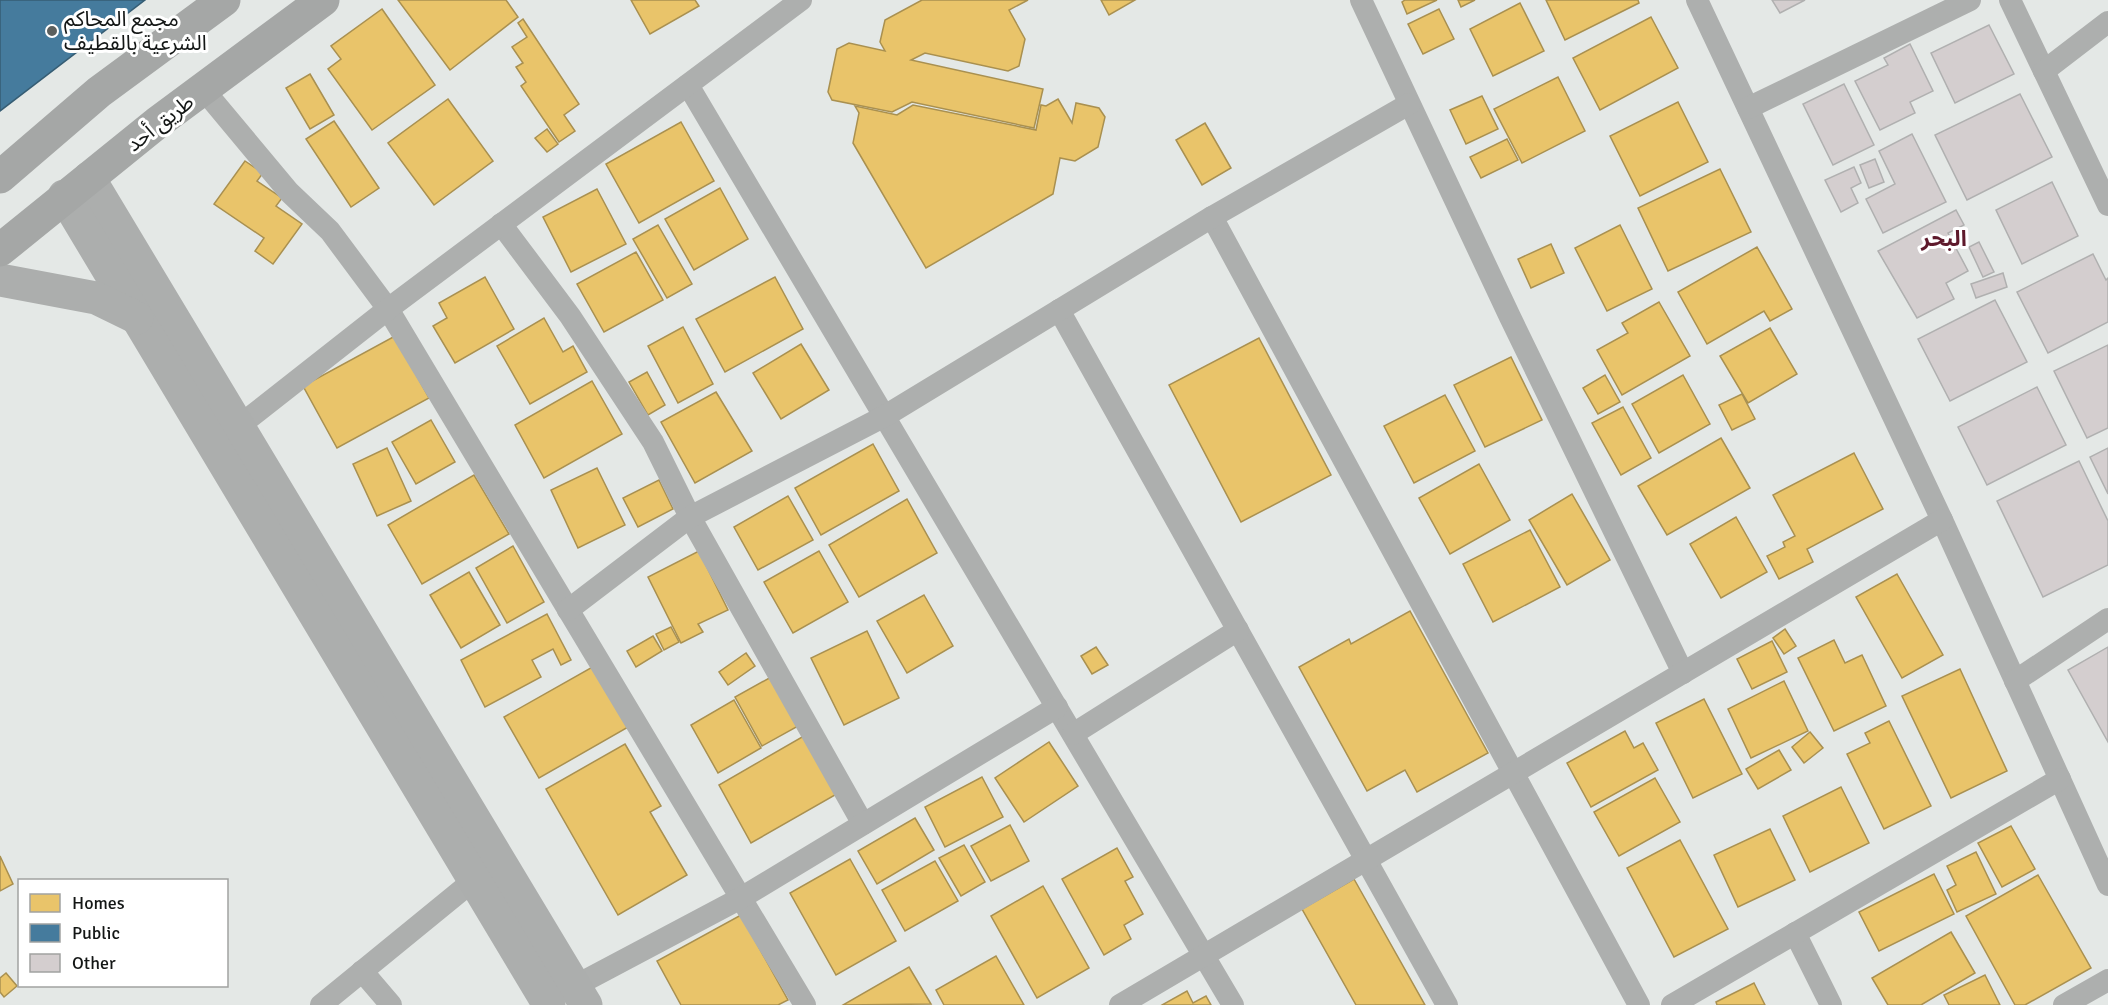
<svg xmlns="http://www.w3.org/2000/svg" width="2108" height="1005" font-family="Signika,'Noto Sans Arabic',sans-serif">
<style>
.homes{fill:#e9c46a;stroke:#a99050;stroke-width:1.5}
.public{fill:#457b9d;stroke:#365d74;stroke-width:1.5}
.building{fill:#d4cecf;stroke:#b0b0b0;stroke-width:1.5}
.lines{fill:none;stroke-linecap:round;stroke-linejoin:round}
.street{stroke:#adafae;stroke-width:22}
.secondary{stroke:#acaead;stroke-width:33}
.primary{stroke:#a5a7a6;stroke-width:33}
.poi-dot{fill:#5c605e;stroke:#fff;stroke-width:2}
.labels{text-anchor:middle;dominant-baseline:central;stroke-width:6;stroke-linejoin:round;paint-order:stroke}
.poi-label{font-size:21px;fill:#131615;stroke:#fff;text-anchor:start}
.street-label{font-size:21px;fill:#131615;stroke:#fff}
.neighbourhood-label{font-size:22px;font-weight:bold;fill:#5e192b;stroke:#fff}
</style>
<rect width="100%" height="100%" fill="#e4e8e6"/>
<g class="homes">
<polygon points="398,0 506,0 518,17 450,70"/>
<polygon points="631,0 695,0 699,6 650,34"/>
<polygon points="922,0 1028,0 1009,10 1025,39 1019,66 1008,71 925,53 911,60 1043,89 1034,128 912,102 892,112 832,100 828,92 837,49 849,43 885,51 880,42 885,20"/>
<polygon points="1101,0 1135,0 1109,15"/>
<polygon points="1405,0 1437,0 1407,14 1402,2"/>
<polygon points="1458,0 1475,0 1461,7"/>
<polygon points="1546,0 1638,0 1639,3 1565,40"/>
<polygon points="1520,3 1544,51 1493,76 1470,29"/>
<polygon points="382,9 435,85 372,130 328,69 341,59 331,46"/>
<polygon points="1439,9 1454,39 1423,54 1408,24"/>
<polygon points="1651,17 1678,68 1600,110 1573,58"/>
<polygon points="523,19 579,104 564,115 575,131 559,142 521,86 526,82 516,67 523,63 512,47 527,37 518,23"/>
<polygon points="310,74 334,115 310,129 286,88"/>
<polygon points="1558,77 1585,131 1522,163 1494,109"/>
<polygon points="1482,96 1498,129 1466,144 1450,110"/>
<polygon points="448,99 493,161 434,205 388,143"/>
<polygon points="1058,99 1072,123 1076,103 1099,108 1105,117 1098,147 1075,161 1060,158 1053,194 926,268 853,143 859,113 855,106 897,115 913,105 1036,130 1041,105 1046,106"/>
<polygon points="1678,102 1708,162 1640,196 1610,136"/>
<polygon points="334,121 379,188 351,207 306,139"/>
<polygon points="681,122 714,181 639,223 606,164"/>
<polygon points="1205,123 1231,168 1202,185 1176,140"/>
<polygon points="547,129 558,144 547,152 535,138"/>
<polygon points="1507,139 1518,160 1481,178 1470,157"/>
<polygon points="245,161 263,173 257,181 282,198 276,206 302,224 273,264 255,251 264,238 214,204"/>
<polygon points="1720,169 1751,232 1668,271 1638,208"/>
<polygon points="720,188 748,239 694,270 665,219"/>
<polygon points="597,189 626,244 571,272 543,217"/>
<polygon points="658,225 692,284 667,298 633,239"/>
<polygon points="1620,225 1652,289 1607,311 1575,248"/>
<polygon points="1551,244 1564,273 1531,288 1518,259"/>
<polygon points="1757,247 1792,309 1770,321 1764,311 1707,344 1678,292"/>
<polygon points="636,252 663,300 604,332 577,284"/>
<polygon points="485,277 514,329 455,363 433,326 447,318 439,303"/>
<polygon points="775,277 803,329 725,372 696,319"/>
<polygon points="1659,302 1690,356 1622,395 1597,350 1628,333 1622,323"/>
<polygon points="544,318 563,352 573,346 587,372 530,404 497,346"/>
<polygon points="683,327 713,384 678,403 648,346"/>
<polygon points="1770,328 1797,374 1748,403 1720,356"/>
<polygon points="395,336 429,398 337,448 303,386"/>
<polygon points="1259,338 1331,475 1241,522 1169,385"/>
<polygon points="801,344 829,390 781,419 753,373"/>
<polygon points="1511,357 1542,420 1485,447 1454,385"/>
<polygon points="647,372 665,405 648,415 629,382"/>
<polygon points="1605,375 1620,402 1598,414 1583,388"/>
<polygon points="1683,375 1710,424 1659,453 1632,404"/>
<polygon points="592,381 622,434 544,478 515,425"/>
<polygon points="716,392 752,451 695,483 661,422"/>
<polygon points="1742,394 1755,419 1732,430 1719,405"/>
<polygon points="1445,395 1475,451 1414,483 1384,426"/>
<polygon points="1623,407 1651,458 1621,475 1592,423"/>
<polygon points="431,420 455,462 416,484 392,442"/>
<polygon points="1721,438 1750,488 1667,535 1638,486"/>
<polygon points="873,444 899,491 821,535 795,488"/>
<polygon points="387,448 411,501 377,516 353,464"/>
<polygon points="1854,453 1883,509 1807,549 1813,562 1779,579 1767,556 1785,547 1783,542 1795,536 1773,495"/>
<polygon points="1479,464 1510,520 1450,554 1419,498"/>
<polygon points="597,468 625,525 578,548 551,490"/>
<polygon points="474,475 509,534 422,584 388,525"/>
<polygon points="659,480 673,509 638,527 623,498"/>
<polygon points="1572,494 1610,560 1567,585 1529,520"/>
<polygon points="788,496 813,540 758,570 734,527"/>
<polygon points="907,499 937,553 859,597 829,545"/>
<polygon points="1736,517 1767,572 1721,598 1690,544"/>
<polygon points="1530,530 1560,587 1493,622 1463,564"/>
<polygon points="513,546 544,602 507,623 476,568"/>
<polygon points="699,551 728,610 698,624 703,632 681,643 648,577"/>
<polygon points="819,551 848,602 793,633 764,582"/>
<polygon points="469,572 500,625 461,648 430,595"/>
<polygon points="1897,574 1943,655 1902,678 1856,597"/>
<polygon points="924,595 953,646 907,673 877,621"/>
<polygon points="1410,611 1488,753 1417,792 1405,770 1367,791 1299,667 1349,639 1351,644"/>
<polygon points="547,614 571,660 561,665 553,649 532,660 541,677 485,707 461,660"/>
<polygon points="671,627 679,642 664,650 656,634"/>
<polygon points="1785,629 1796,646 1784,654 1773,638"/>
<polygon points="867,631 899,698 844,725 811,658"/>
<polygon points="653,636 662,651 636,667 627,651"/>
<polygon points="1834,640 1845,663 1862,655 1886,706 1834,731 1798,658"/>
<polygon points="1772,641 1787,672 1752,689 1737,659"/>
<polygon points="1096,647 1108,665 1092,674 1081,656"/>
<polygon points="746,653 755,666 728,685 719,672"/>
<polygon points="596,665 630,726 539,778 504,717"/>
<polygon points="1960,669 2007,771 1951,798 1902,696"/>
<polygon points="773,676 800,725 762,746 735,697"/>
<polygon points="1784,681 1808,731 1751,758 1728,709"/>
<polygon points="1704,699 1742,774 1693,798 1656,723"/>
<polygon points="734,700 761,748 718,773 691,725"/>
<polygon points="1889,721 1931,806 1884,829 1847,754 1870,743 1865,733"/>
<polygon points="1625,731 1634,748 1643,743 1658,770 1591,807 1567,763"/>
<polygon points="1810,732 1823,748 1804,763 1792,747"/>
<polygon points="809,733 842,791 751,843 719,785"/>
<polygon points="1049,742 1078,786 1024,822 995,778"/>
<polygon points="625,744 661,806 650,812 687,875 618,915 546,789"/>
<polygon points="1779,750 1791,770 1758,789 1746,769"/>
<polygon points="982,777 1003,817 945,847 925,807"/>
<polygon points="1655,778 1680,822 1619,856 1594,812"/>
<polygon points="1841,787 1869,843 1810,872 1783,816"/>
<polygon points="915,818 934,850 877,884 858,851"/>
<polygon points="1010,825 1029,861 991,881 971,846"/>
<polygon points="2011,826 2035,869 2002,887 1978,843"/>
<polygon points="1770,829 1795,880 1738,907 1714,855"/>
<polygon points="1680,840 1728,929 1674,957 1627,868"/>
<polygon points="964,845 985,882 961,896 939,858"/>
<polygon points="1117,848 1133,877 1125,881 1143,914 1124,925 1131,939 1104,955 1062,879"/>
<polygon points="1976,852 1996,894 1957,912 1947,890 1956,885 1947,866"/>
<polygon points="0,856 13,884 0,891"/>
<polygon points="850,859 896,941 836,975 790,893"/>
<polygon points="935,861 958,901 905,931 882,890"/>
<polygon points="1934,874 1954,914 1879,951 1859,912"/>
<polygon points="2038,875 2091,968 2025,1005 2015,1005 1966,916"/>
<polygon points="1354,879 1425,1005 1356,1005 1302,909"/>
<polygon points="1043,886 1089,968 1037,998 991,916"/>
<polygon points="741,915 788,1000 778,1005 681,1005 657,961"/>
<polygon points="1951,932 1975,973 1921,1005 1888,1005 1872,978"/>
<polygon points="996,956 1024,1005 944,1005 936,990"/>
<polygon points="909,967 931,1004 843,1005"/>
<polygon points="6,973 17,986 4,997 0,992 0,978"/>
<polygon points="1985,975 2000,1005 1949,1005 1944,995"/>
<polygon points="1754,983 1765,1005 1717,1005 1716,1002"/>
<polygon points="1187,991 1193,1003 1206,996 1211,1005 1162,1005"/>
</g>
<polygon class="public" points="0,0 145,0 0,111"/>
<g class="building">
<polygon points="1772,0 1805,0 1780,13"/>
<polygon points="1989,25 2014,74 1955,103 1931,53"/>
<polygon points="1910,44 1933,91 1910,102 1915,113 1880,130 1855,81 1888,65 1884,58"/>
<polygon points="1844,84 1874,145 1833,165 1803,104"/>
<polygon points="2020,94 2052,157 1967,200 1935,135"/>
<polygon points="1912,134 1946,202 1883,233 1866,199 1895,184 1879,151"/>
<polygon points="1875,159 1884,182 1869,188 1860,165"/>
<polygon points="1854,167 1861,183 1851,188 1858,203 1841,212 1825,180"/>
<polygon points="2052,182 2078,236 2022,264 1996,210"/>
<polygon points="1956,210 1964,225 1948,233 1968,271 1946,283 1954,299 1917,318 1878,251"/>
<polygon points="1979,242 1994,272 1983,277 1969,247"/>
<polygon points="2093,254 2106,280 2108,278 2108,322 2048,353 2017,292"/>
<polygon points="2003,273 2007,287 1976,298 1971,284"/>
<polygon points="1995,300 2027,362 1950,401 1918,339"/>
<polygon points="2108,345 2108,428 2087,438 2054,371"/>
<polygon points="2037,387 2066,445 1987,485 1958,427"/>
<polygon points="2108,448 2108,494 2090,457"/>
<polygon points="2079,461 2108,521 2108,565 2043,597 1997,501"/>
<polygon points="2108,647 2108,742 2068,670"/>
</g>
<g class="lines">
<g class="street">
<polyline points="1361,0 1510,317 1683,673"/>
<polyline points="1697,0 1942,520 2108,885"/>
<polyline points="2010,0 2108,205"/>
<polyline points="2044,71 2108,22"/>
<polyline points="688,85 1233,1005"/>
<polyline points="203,89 289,192 330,231 388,309 805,1005"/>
<polyline points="1748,108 1970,0"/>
<polyline points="1212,217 1639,1005"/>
<polyline points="501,224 570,316 653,442 690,517 863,824"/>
<polyline points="1059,310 1447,1005"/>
<polyline points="239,426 388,309 801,0"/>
<polyline points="568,610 690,517 885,416 1212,217 1409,104"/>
<polyline points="2015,681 2108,619"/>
<polyline points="1073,734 1238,630"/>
<polyline points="1795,933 1831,1005"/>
<polyline points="362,971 391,1005"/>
<polyline points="575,986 741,898 1057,707"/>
<polyline points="321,1005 474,880"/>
<polyline points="1120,1005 1942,520"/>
<polyline points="1672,1005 2060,779"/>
<polyline points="2064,1005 2108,980"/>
</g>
<g class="secondary">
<polyline points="89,178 586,1005"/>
<polyline points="64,196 549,1005"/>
<polyline points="0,280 96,298 137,318"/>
</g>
<g class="primary">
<polyline points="0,177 99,92 224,0"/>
<polyline points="0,250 157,123 323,0"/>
</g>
</g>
<circle class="poi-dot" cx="52" cy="31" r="6"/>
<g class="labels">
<g class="poi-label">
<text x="64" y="19">مجمع المحاكم<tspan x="64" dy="24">الشرعية بالقطيف</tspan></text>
</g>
<g class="street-label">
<text transform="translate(160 123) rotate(-38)">طريق أحد</text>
</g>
<g class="neighbourhood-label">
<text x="1944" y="238">البحر</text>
</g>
</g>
<rect x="18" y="879" width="210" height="108" fill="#ffffff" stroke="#a1a2a1" stroke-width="1.5"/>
<rect x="30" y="894" width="30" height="18" fill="#e9c46a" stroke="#a1a2a1" stroke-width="1.5"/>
<text x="72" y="909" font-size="18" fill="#131615">Homes</text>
<rect x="30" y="924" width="30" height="18" fill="#457b9d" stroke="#a1a2a1" stroke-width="1.5"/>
<text x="72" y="939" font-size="18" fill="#131615">Public</text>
<rect x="30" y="954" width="30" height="18" fill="#d4cecf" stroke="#a1a2a1" stroke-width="1.5"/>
<text x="72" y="969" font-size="18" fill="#131615">Other</text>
</svg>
